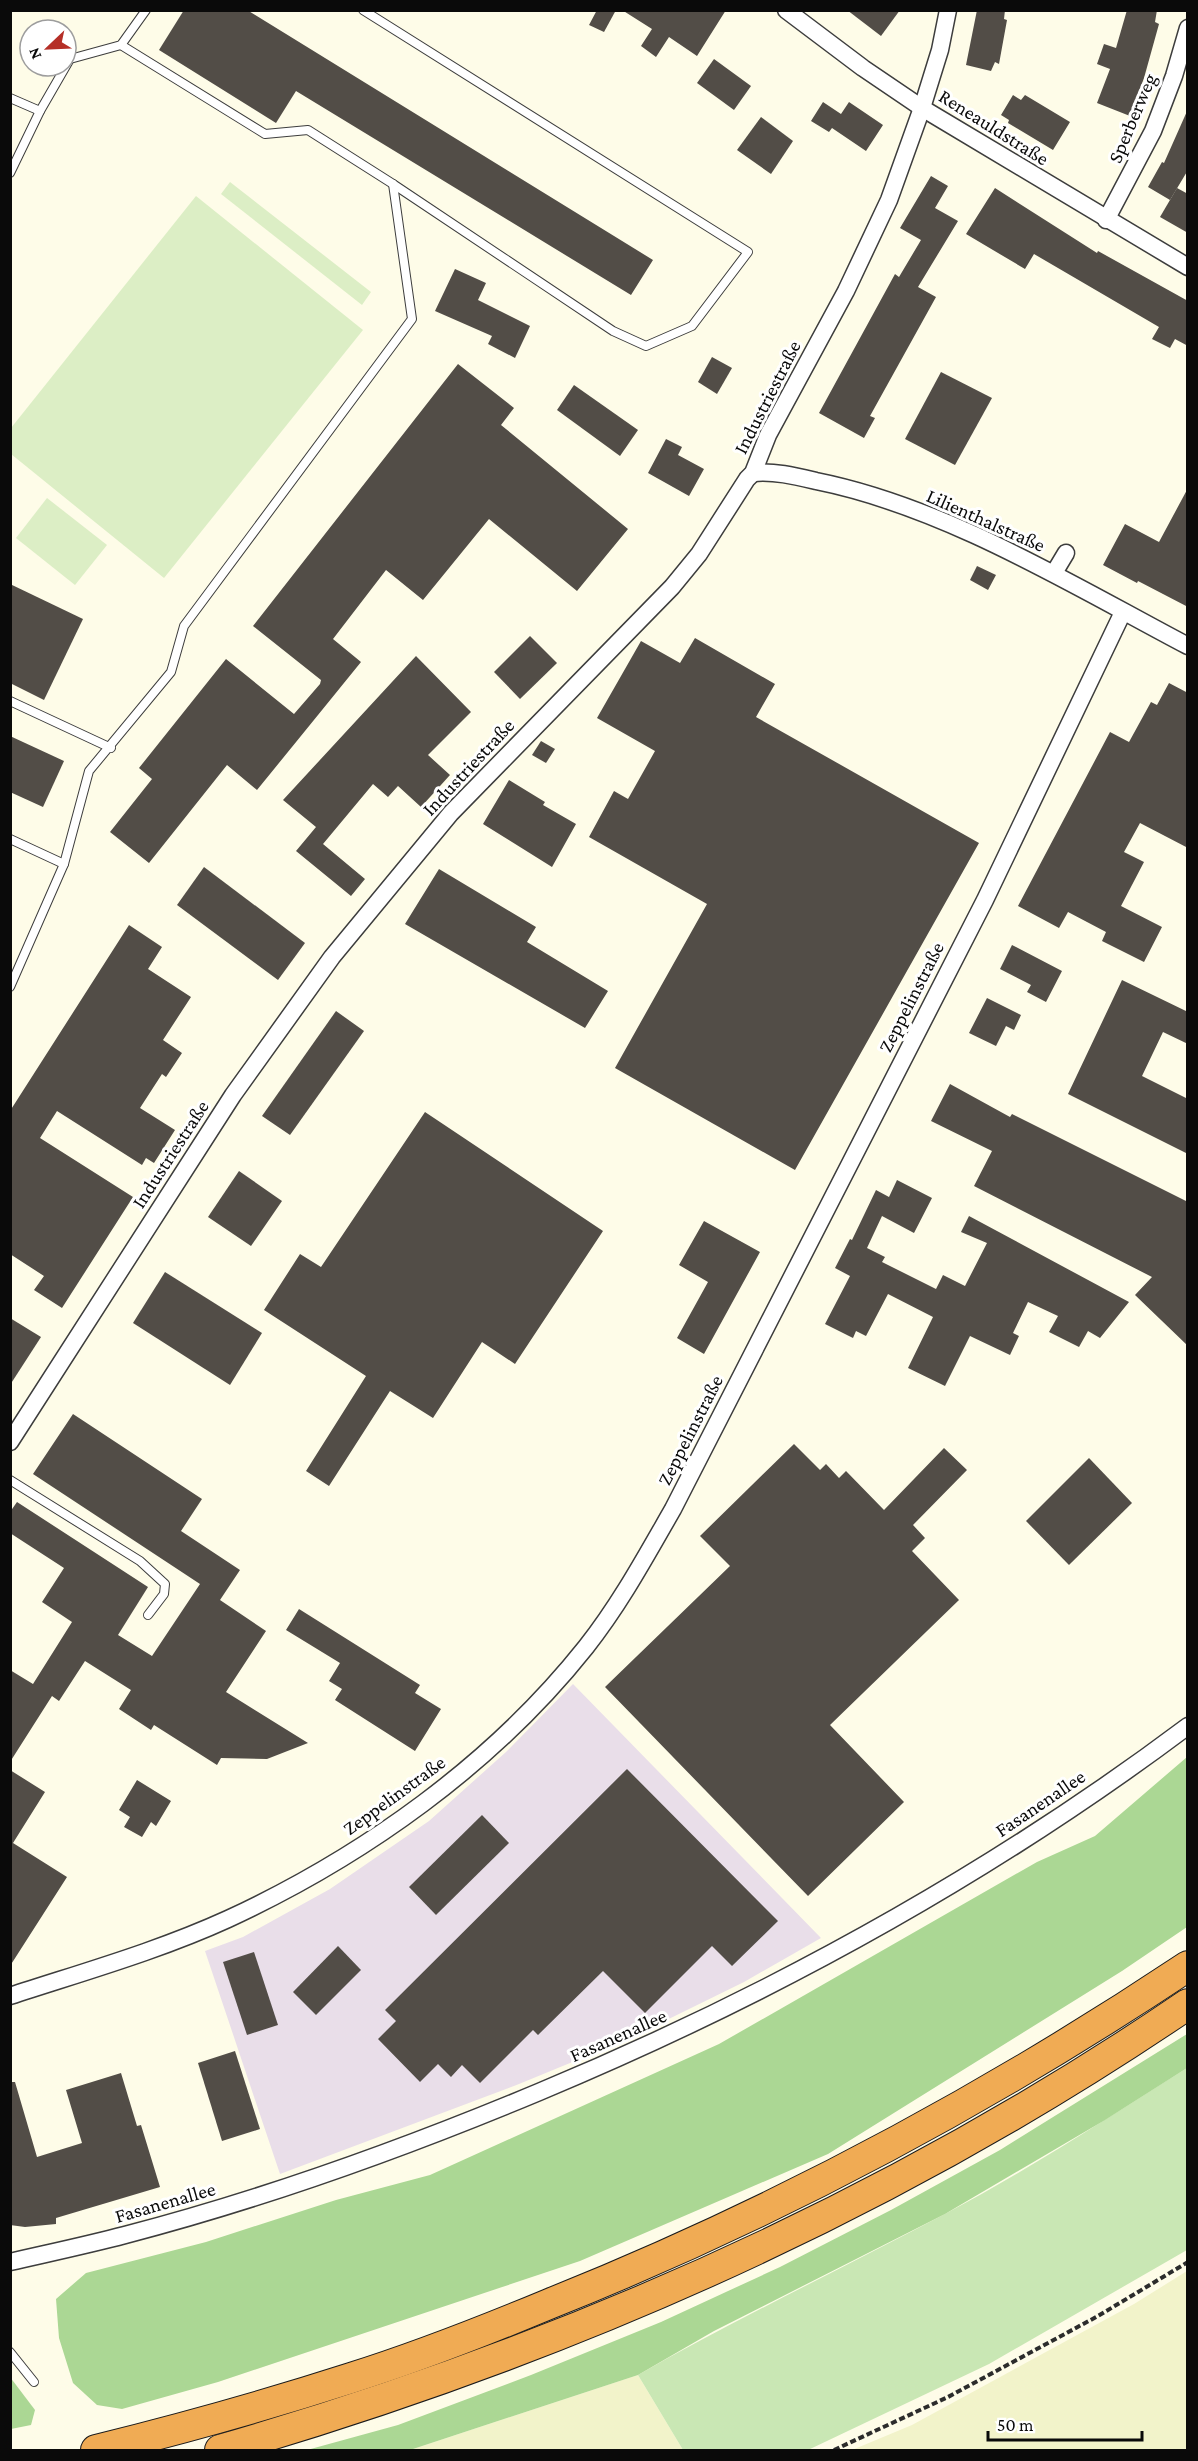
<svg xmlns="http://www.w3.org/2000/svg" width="1198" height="2461" font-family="'Crimson Pro',serif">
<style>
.industrial{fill:#e9dee9}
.farmland{fill:#f2f3ca}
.green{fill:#c9e7b4}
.forest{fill:#abd794}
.pitch{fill:#dceec5}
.building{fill:#524d47}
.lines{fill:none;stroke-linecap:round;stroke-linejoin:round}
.lane-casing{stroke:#3d3d3d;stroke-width:10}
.street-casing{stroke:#3d3d3d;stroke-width:19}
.highway-casing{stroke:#1b1b1b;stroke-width:32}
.path{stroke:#2c2c2c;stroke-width:4;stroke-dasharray:6 3;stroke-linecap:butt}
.lane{stroke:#fff;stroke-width:8}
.street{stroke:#fff;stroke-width:16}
.highway{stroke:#f0ab54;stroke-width:30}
.labels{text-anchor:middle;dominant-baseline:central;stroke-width:6;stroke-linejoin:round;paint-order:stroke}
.street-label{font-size:20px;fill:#0a0a0a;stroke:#fff}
</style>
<rect width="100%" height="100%" fill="#fefce8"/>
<polygon class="industrial" points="573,1684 821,1938 744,1982 626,2040 519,2084 280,2174 205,1951 243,1937 330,1889 429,1821 506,1752"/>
<g class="farmland">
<polygon points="1187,2271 1187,2450 852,2450 912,2425 1134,2304"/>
<polygon points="638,2375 683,2450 410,2450"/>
</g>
<path class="green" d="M1187,2068V2250L989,2364L808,2450H683L638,2375C738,2318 841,2269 943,2215C1027,2171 1107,2118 1187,2068Z"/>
<g class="forest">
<polygon points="1187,1757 1187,1927 1122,1971 828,2154 580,2261 218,2382 122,2409 97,2405 73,2383 59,2338 56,2299 86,2273 206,2242 336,2200 430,2175 719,2044 1037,1862 1095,1836"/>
<polygon points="1187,2034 1187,2068 1105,2120 945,2214 714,2331 638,2375 410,2450 307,2450 398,2425 531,2375 661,2322 780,2267 891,2210 1000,2150"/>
<polygon points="10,2377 35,2410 31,2425 11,2429"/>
</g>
<g class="pitch">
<polygon points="230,182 371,292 362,305 221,194"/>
<polygon points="196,196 363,330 164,578 11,454 11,428"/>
<polygon points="47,498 107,545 75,585 16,538"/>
</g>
<g class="building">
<polygon points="184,10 247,10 653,260 631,295 296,91 276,123 159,50"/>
<polygon points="597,10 616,10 604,32 589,25"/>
<polygon points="622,10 726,10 697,56 669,37 656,57 641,46 652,29"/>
<polygon points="847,10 900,10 881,36"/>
<polygon points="977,10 1005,10 1004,19 1007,20 999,64 995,62 991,71 966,65"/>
<polygon points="1127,10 1157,10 1155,22 1159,24 1144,78 1130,116 1097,103 1110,69 1097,64 1104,44 1116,48"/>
<polygon points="714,59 751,86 734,110 697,83"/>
<polygon points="1013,95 1021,100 1025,95 1070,122 1053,150 1008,123 1009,120 1001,115"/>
<polygon points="823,102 841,114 849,102 883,125 866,151 832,128 829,132 811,121"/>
<polygon points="1188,109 1188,170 1170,200 1148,187 1162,162 1164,163"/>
<polygon points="761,117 793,141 771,174 737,150"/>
<polygon points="931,176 948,186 935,208 958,221 918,287 936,297 870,416 875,418 864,438 819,413 895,274 899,277 921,240 900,228"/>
<polygon points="995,188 1097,253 1098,251 1188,301 1188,346 1175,339 1170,348 1152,339 1159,327 1034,254 1025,269 966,234"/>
<polygon points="1177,188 1188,194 1188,233 1160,217"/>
<polygon points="455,269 486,283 478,300 530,326 515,358 488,344 492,336 435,311"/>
<polygon points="712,357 732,368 717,394 698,382"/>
<polygon points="458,364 514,408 501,425 628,529 577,591 489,519 423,600 386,570 333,639 361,662 318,715 257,790 227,765 149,863 110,832 152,779 139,768 226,659 294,714 320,684 321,680 253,626"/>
<polygon points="941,372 992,398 955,465 905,439"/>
<polygon points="574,385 638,430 620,456 557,410"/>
<polygon points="666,439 682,447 678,455 704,469 689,496 648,473"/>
<polygon points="1188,488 1188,607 1138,581 1137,583 1103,565 1125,524 1159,542"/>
<polygon points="977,566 996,575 988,590 970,580"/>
<polygon points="10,584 83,619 44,700 10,683"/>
<polygon points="530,636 557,663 520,699 494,672"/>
<polygon points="695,638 775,684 756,717 979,843 795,1170 615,1068 707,904 589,837 614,791 628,799 655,751 597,718 641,641 680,663"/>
<polygon points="416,656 471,712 428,755 450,775 421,807 398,786 388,797 373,784 323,844 365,879 351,896 296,851 316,827 283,800"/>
<polygon points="1169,683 1188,693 1188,848 1140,823 1124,852 1144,862 1121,906 1162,927 1144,962 1102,941 1106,932 1068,912 1059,928 1018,906 1110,732 1129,742 1151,702 1157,705"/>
<polygon points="10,736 64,761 43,807 10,792"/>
<polygon points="541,741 555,749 546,763 532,755"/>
<polygon points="509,780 545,802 543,805 576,824 552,867 483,824"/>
<polygon points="204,867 305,943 278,980 177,905"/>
<polygon points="439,869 536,927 527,942 608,991 585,1028 405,924"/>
<polygon points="129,925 162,947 148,969 191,997 163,1040 182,1053 166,1077 162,1074 140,1108 175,1130 154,1163 146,1158 142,1165 57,1111 40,1138 133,1197 62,1308 34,1290 44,1276 10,1254 10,1111"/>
<polygon points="1012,945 1062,971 1046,1002 1027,992 1031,985 1000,969"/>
<polygon points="1122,980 1188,1012 1188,1044 1163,1032 1142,1076 1188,1099 1188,1154 1068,1094"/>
<polygon points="987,998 1021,1015 1014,1030 1006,1026 996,1046 969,1033"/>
<polygon points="336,1011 364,1031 290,1135 262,1116"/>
<polygon points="950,1084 1010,1117 1012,1114 1188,1202 1188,1346 1135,1295 1152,1277 974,1186 992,1151 931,1121"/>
<polygon points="425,1112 603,1231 515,1364 482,1342 433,1418 390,1391 329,1486 306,1471 366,1376 264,1310 300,1254 321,1267"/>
<polygon points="239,1171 282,1201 251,1246 208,1217"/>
<polygon points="897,1180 932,1198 914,1233 882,1216 867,1248 885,1257 882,1262 936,1289 943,1275 965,1286 987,1243 961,1232 969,1216 1129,1302 1100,1338 1088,1331 1079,1347 1049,1332 1058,1316 1028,1302 1013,1333 1019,1336 1010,1355 970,1336 945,1386 908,1368 933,1317 888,1294 866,1336 856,1331 853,1338 825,1324 850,1276 835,1268 850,1239 852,1240 876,1190 889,1197"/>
<polygon points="704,1221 760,1252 704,1354 677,1338 708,1282 679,1265"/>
<polygon points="165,1272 262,1333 230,1385 133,1323"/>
<polygon points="10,1318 41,1337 10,1385"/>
<polygon points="73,1414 202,1499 181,1531 240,1570 220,1600 266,1631 226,1692 308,1743 267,1759 221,1758 217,1765 154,1725 151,1730 119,1709 131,1690 85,1661 59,1701 52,1696 10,1762 10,1670 33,1684 72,1622 42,1602 64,1568 10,1533 10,1512 17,1502 148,1587 118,1635 152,1656 200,1584 33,1474"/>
<polygon points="794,1444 820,1470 826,1464 839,1478 846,1471 884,1510 944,1448 967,1470 913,1525 925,1538 912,1551 959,1600 830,1725 904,1802 808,1896 605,1687 730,1566 700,1536"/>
<polygon points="1089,1458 1132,1503 1069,1565 1026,1521"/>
<polygon points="299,1609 420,1685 415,1693 441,1709 415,1751 335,1700 342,1689 329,1681 340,1663 286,1630"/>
<polygon points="627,1769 778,1921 732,1966 712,1946 645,2013 603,1971 538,2035 533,2030 480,2083 462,2065 451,2077 438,2064 420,2082 378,2039 396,2021 385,2010"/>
<polygon points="10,1770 45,1792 13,1843 67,1877 10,1966"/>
<polygon points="137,1780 171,1801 156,1826 151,1822 142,1837 124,1827 130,1817 119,1810"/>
<polygon points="482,1815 509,1843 436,1915 409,1887"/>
<polygon points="338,1946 361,1970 316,2015 293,1992"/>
<polygon points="254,1952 278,2025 247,2035 223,1962"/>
<polygon points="235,2051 260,2129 222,2141 198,2063"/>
<polygon points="121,2073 137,2126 141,2125 160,2187 56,2218 56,2224 25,2227 10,2225 10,2082 15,2082 37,2157 82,2143 66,2090"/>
</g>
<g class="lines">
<defs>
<g id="lane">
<polyline points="121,45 265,134 308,130 393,184 613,331 646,346 692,326 748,252 363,10"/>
<polyline points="10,98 40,111"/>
<polyline points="10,173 40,111 70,59 121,45 146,10"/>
<polyline points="10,701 111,748"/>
<polyline points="10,839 64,864"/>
<polyline points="10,987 64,864 89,771 171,672 184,626 412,319 393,184"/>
<polyline points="10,1480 140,1561 165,1584 164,1594 148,1615"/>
<polyline points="10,2352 34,2382"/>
</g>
<g id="street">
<polyline points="786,10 863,68 922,108 1188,267"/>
<polyline points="1106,220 1153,131 1174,76 1188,28"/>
<path d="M753,473C775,471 795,476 816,481C946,507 1072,585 1188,646"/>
<polyline points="1054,573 1066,553"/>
<polyline points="10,1442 233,1095 332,957 451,813 672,587 699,554 747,479 753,473 768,435 846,291 889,200 922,108 940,50 948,10"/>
<path d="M10,1996C83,1972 158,1951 228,1919C364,1856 493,1764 586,1647C620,1604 646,1556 673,1509L985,900L1123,612"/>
<path d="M10,2262C49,2253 87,2245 125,2235C267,2198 405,2148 539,2092C769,1996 988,1876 1188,1726"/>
</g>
<g id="highway">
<path d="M96,2450C181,2429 267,2405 351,2378C418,2357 484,2331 549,2304C774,2214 987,2100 1188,1966"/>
<path d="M220,2450C562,2351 893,2205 1188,2004"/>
</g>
</defs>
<use href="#lane" class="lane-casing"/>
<use href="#street" class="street-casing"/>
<use href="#highway" class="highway-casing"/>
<polyline class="path" points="834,2450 948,2397 1098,2316 1188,2262"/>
<use href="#lane" class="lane"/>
<use href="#street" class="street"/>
<use href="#highway" class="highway"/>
</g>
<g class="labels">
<g class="street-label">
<text transform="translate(1132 118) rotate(-67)">Sperberweg</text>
<text transform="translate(994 127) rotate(32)">Reneauldstraße</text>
<text transform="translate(767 397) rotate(-63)">Industriestraße</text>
<text transform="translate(986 520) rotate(24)">Lilienthalstraße</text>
<text transform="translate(468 767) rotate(-47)">Industriestraße</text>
<text transform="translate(911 997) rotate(-63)">Zeppelinstraße</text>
<text transform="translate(170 1154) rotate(-57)">Industriestraße</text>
<text transform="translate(690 1430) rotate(-63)">Zeppelinstraße</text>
<text transform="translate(394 1795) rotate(-36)">Zeppelinstraße</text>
<text transform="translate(1040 1803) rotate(-34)">Fasanenallee</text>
<text transform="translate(618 2035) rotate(-24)">Fasanenallee</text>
<text transform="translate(165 2202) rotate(-16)">Fasanenallee</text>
</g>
</g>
<rect width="1198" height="2461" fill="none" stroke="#0a0a0a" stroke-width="24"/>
<g transform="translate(48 48) rotate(247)"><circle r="28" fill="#ffffff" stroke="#9d9d9d" stroke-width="1.5"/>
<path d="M0-4.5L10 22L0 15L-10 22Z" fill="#b52f27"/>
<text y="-9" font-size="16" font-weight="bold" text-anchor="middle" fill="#0a0a0a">N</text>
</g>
<path d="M988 2431v9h154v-9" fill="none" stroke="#0a0a0a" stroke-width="3"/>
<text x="997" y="2431" font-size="18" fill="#0a0a0a" stroke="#ffffff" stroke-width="4.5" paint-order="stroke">50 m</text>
</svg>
